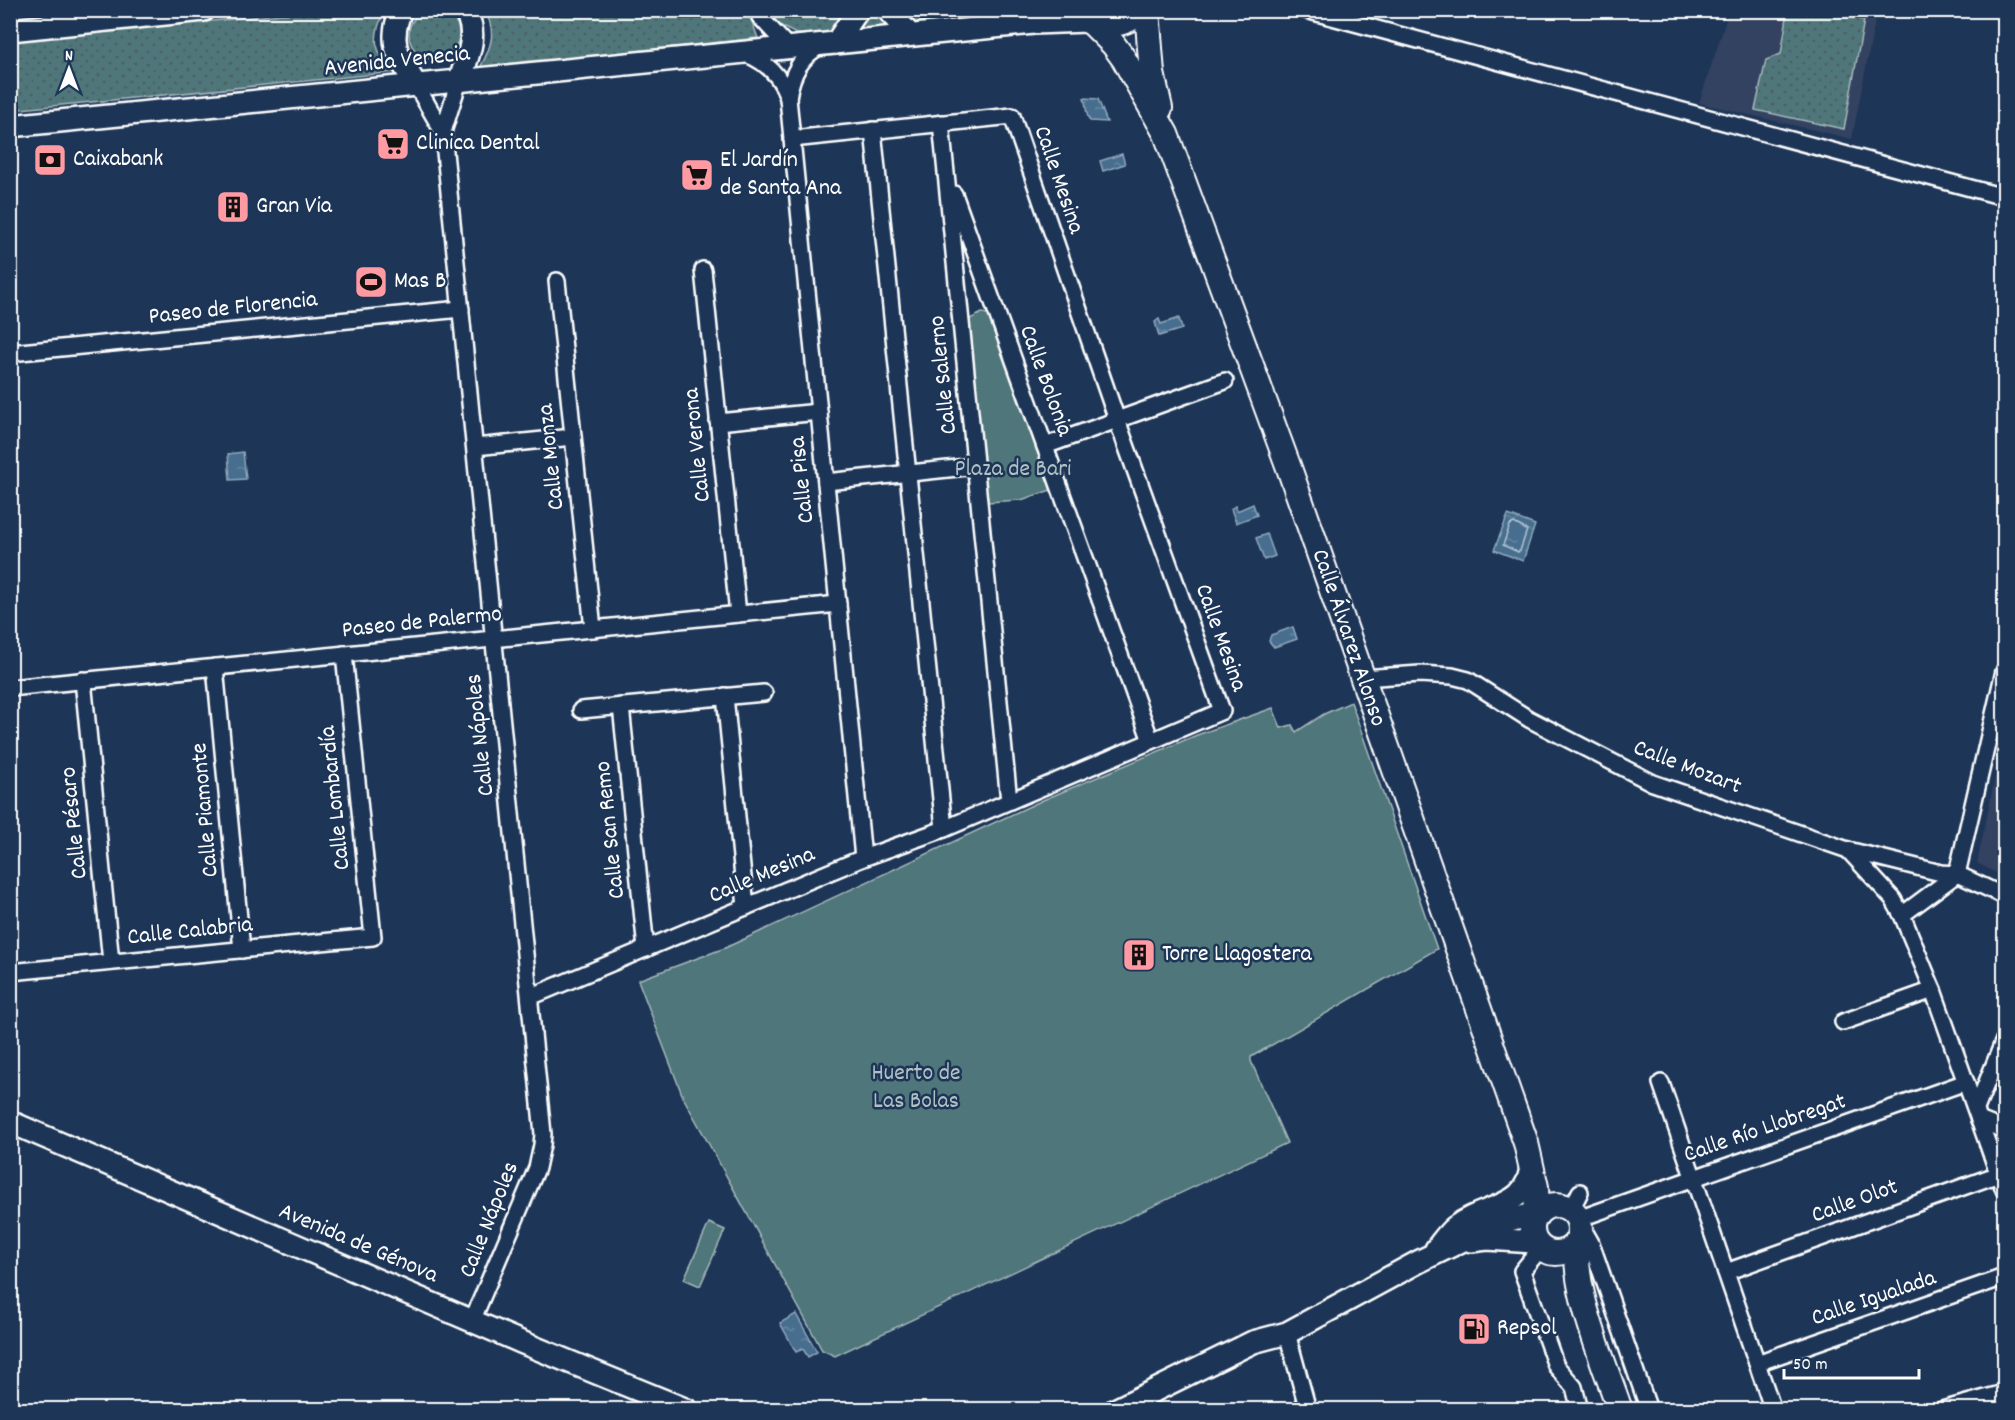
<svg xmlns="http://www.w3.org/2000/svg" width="2015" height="1420" font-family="Dekko,sans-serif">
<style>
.built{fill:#334260}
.green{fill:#4f767a;stroke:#a7babc;stroke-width:1.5}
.garden{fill:url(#garden-dots);stroke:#a7babc;stroke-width:1.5}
.water{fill:url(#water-ripples);stroke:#91a8bc;stroke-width:1.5}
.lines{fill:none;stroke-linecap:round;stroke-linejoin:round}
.shore{stroke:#b5c5d2;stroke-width:1.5}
.street-casing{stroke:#fff;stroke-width:20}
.secondary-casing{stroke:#fff;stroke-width:26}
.primary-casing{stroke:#fff;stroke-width:28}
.street{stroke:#1d3557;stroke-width:15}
.secondary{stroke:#1d3557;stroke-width:21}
.primary{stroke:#1d3557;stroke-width:24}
.labels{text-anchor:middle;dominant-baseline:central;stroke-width:5;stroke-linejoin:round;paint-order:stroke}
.street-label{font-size:24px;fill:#fff;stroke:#1d3557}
.poi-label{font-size:24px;fill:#fff;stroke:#1d3557;text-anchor:start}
.park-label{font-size:24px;fill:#b0c1c3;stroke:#1d3557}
</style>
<defs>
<pattern id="garden-dots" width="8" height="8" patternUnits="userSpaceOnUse" patternTransform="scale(1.5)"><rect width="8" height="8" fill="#4f767a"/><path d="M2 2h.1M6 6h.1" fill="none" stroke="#4d5d5e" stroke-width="1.8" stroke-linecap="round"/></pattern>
<pattern id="water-ripples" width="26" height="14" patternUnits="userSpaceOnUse" patternTransform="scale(1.5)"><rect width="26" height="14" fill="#476e8f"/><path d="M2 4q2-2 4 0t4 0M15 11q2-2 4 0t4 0" fill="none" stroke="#6384a0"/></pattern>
</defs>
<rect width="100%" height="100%" fill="#1d3557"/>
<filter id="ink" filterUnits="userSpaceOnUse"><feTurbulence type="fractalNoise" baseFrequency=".0167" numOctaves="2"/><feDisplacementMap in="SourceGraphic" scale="12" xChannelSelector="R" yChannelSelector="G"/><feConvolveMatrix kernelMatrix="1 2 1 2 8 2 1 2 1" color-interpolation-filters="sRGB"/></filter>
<g filter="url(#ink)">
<g class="built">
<polygon points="1729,11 1877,11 1852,139 1699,103"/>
<polygon points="2004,735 2004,877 1977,863"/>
</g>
<g class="green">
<polygon points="982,313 993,315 1051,490 1021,500 987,502 968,325 970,319"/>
<polygon points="1351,702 1437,949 1251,1057 1251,1061 1287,1143 835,1356 822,1350 683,1097 638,980 725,948 1043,800 1197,735 1273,708 1281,728 1292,725 1296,732 1324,714"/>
<polygon points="709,1223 725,1230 700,1286 684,1279"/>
</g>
<g class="garden">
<circle cx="434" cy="34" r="25"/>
<polygon points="1050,10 915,22 900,11"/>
<path d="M313,11H385C371,37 373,53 396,72L11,110V41Z"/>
<path d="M485,11H748L758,38L480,68C491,47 497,33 485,11Z"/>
<polygon points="765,11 845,11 836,29 823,34 796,34 781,26"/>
<polygon points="863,11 878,11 889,29 858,32"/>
<polygon points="1788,11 1822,11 1864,20 1844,129 1755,110 1766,60 1781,54"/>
</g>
<g class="water">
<path d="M1084,98L1098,99L1107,122L1090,121C1085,114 1087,106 1084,98Z"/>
<polygon points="1122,154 1125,164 1103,171 1100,161"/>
<polygon points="1179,318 1182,329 1159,336 1155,322 1159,319 1161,324"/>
<polygon points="243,452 246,479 230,480 228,454"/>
<polygon points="1253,504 1257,515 1236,523 1231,509 1235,506 1237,511"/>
<polygon points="1508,515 1535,525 1523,561 1494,550"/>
<polygon points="1267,534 1275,556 1264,560 1256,538"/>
<polygon points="1293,627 1297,639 1274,647 1269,641 1271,635"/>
<polygon points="796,1314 817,1352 808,1357 803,1349 796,1352 780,1323"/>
</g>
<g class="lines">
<polygon class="shore" points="1514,523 1527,530 1520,551 1518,552 1503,545 1510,525"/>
<defs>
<g id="street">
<polyline points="758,10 760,17 789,48"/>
<polyline points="1306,10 2004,197"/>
<path d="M743,53C765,60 781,76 788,98L863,858"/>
<polyline points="459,81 443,132 543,1134 542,1145 537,1168 472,1321"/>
<polyline points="416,85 443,132"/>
<path d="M788,98C791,75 800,56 822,45"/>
<polyline points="941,123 1009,801"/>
<polyline points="873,130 944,829"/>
<polyline points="954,194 1151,741"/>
<polyline points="703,270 738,614"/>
<polyline points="557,281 593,629"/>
<polyline points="10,353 461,309"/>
<polyline points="718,422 819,412"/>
<polyline points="1045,446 1225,381"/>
<polyline points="475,447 573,437"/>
<polyline points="826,482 976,466"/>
<polyline points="215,667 242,950"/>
<polyline points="1363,678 1420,674 1452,676 1468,680 1529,719 1653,783 1848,850 1941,873 1957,874 2004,896"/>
<polyline points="83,680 111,962"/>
<polyline points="10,688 838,604"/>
<polyline points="725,696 746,907"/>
<polyline points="621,706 646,949"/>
<polyline points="581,710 764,693"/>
<polyline points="1848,850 1893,899 1902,915 1957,874"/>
<polyline points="1957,874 2004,671"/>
<polyline points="1902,915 1933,990 2004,1190"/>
<polyline points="10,972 373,937 344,654"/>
<polyline points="530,997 863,858 944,829 1222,711 1117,420 1012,116 792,139"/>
<polyline points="1843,1022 1933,990"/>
<polyline points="1661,1083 1773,1410"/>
<polyline points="1976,1109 2004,1040"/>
<polyline points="1979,1120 2004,1130"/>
<polyline points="1571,1210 1580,1192"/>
<polyline points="1578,1219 1966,1082"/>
<polyline points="1582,1227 1591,1243 1649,1410"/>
<polyline points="1541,1248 1522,1271 1556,1366 1574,1387 1580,1410"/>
<polyline points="1726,1272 1999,1174"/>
<polyline points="1287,1333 1308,1410"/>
<polyline points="1757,1363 2004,1277"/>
<polyline points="1942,1410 2004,1393"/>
</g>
<g id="secondary">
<path d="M401,10C387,44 399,57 416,85"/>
<polyline points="888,10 910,35"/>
<polyline points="10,30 204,10"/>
<polyline points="836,43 858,10"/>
<path d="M459,81C468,57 479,35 465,10"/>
<polyline points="10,126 1034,23 1087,21"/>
<polyline points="10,1122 521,1342 687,1410"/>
<polyline points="1471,1241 1487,1239 1535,1242"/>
<path d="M1436,1249C1442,1242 1449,1230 1458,1225C1487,1203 1530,1209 1531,1163"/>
<polyline points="1115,1410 1253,1342 1287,1333 1418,1262 1498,1223 1537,1213"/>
</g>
<g id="primary">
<path d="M1071,10C1093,30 1121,29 1143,10"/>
<polyline points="1147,10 1152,73 1160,108"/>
<polyline points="1092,23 1113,44 1124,59 1166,134 1289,468 1526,1143 1536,1187 1537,1213"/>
<circle cx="1556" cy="1229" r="24"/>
<path d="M1580,1236C1566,1277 1606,1367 1620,1410"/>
</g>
</defs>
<use href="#street" class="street-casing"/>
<use href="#secondary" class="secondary-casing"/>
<use href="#primary" class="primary-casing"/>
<use href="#street" class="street"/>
<use href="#secondary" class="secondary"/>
<use href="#primary" class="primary"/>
</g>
</g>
<defs>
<symbol id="supermarket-square" viewBox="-11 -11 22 22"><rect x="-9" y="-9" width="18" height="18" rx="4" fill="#ff9aa2" stroke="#1d3557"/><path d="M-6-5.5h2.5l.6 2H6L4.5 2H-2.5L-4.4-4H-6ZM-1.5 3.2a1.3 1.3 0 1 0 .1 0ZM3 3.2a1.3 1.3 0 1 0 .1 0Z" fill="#111"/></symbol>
<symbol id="bank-square" viewBox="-11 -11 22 22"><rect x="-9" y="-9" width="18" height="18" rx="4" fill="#ff9aa2" stroke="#1d3557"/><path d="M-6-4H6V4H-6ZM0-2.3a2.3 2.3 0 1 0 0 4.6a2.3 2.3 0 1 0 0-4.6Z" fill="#111"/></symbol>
<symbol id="building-square" viewBox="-11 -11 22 22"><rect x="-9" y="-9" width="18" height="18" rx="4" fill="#ff9aa2" stroke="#1d3557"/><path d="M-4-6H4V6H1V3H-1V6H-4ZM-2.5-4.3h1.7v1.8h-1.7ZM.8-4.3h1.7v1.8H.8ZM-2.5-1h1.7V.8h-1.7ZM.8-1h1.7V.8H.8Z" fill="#111"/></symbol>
<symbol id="stadium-square" viewBox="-11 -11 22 22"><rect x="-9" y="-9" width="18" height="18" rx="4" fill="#ff9aa2" stroke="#1d3557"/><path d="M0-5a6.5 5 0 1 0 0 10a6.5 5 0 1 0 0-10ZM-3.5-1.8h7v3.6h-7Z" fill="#111"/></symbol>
<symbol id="fuel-square" viewBox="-11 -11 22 22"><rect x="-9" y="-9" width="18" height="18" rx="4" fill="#ff9aa2" stroke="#1d3557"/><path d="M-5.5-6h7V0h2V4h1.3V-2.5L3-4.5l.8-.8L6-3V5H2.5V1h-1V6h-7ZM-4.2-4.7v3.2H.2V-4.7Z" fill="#111"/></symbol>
</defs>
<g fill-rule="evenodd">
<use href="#supermarket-square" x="374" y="125" width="38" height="38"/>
<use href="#bank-square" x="31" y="141" width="38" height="38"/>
<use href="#supermarket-square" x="678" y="156" width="38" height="38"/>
<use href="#building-square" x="214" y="188" width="38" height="38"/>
<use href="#stadium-square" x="352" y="263" width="38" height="38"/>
<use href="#building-square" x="1120" y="936" width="38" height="38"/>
<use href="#fuel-square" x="1455" y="1310" width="38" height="38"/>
</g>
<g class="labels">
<g class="street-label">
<text transform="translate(397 62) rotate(-6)">Avenida Venecia</text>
<text transform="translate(1058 180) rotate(71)">Calle Mesina</text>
<text transform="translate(233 309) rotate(-6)">Paseo de Florencia</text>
<text transform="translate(944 375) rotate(-96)">Calle Salerno</text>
<text transform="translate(1045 381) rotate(70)">Calle Bolonia</text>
<text transform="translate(698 445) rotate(-96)">Calle Verona</text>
<text transform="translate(552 457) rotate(-96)">Calle Monza</text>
<text transform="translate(803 480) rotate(-96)">Calle Pisa</text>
<text transform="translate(422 623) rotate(-6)">Paseo de Palermo</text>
<text transform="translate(1220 638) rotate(70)">Calle Mesina</text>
<text transform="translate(1348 638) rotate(71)">Calle Álvarez Alonso</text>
<text transform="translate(481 735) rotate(-96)">Calle Nápoles</text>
<text transform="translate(1687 768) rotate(21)">Calle Mozart</text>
<text transform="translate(336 798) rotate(-96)">Calle Lombardía</text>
<text transform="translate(206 810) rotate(-95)">Calle Piamonte</text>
<text transform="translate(75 823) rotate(-96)">Calle Pésaro</text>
<text transform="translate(611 830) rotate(-96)">Calle San Remo</text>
<text transform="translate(762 876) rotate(-23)">Calle Mesina</text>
<text transform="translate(190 932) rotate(-6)">Calle Calabria</text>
<text transform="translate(1765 1129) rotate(-19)">Calle Río Llobregat</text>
<text transform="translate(1855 1202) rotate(-20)">Calle Olot</text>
<text transform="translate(490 1220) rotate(-68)">Calle Nápoles</text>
<text transform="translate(358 1244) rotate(23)">Avenida de Génova</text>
<text transform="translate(1874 1299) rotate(-19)">Calle Igualada</text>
</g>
<g class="poi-label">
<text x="416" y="144">Clinica Dental</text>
<text x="73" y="160">Caixabank</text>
<text x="720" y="161">El Jardín<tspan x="720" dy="28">de Santa Ana</tspan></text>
<text x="256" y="207">Gran Via</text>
<text x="394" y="282">Mas B</text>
<text x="1162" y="955">Torre Llagostera</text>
<text x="1497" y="1329">Repsol</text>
</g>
<g class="park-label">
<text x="1013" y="470">Plaza de Bari</text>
<text x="916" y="1074">Huerto de<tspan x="916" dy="28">Las Bolas</tspan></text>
</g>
</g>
<rect width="2015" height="1420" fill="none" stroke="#1d3557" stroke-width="36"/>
<rect x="18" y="18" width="1979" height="1384" fill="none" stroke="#fff" stroke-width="2" filter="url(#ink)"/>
<g transform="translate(69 69)" stroke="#1d3557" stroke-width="4.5" paint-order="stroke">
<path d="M0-4.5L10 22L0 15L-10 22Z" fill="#ffffff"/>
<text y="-9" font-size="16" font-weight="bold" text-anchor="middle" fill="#ffffff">N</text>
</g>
<path d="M1784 1369v9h135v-9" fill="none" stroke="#ffffff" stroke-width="3"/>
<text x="1793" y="1369" font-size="18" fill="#ffffff" stroke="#1d3557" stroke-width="4.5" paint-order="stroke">50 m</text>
</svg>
